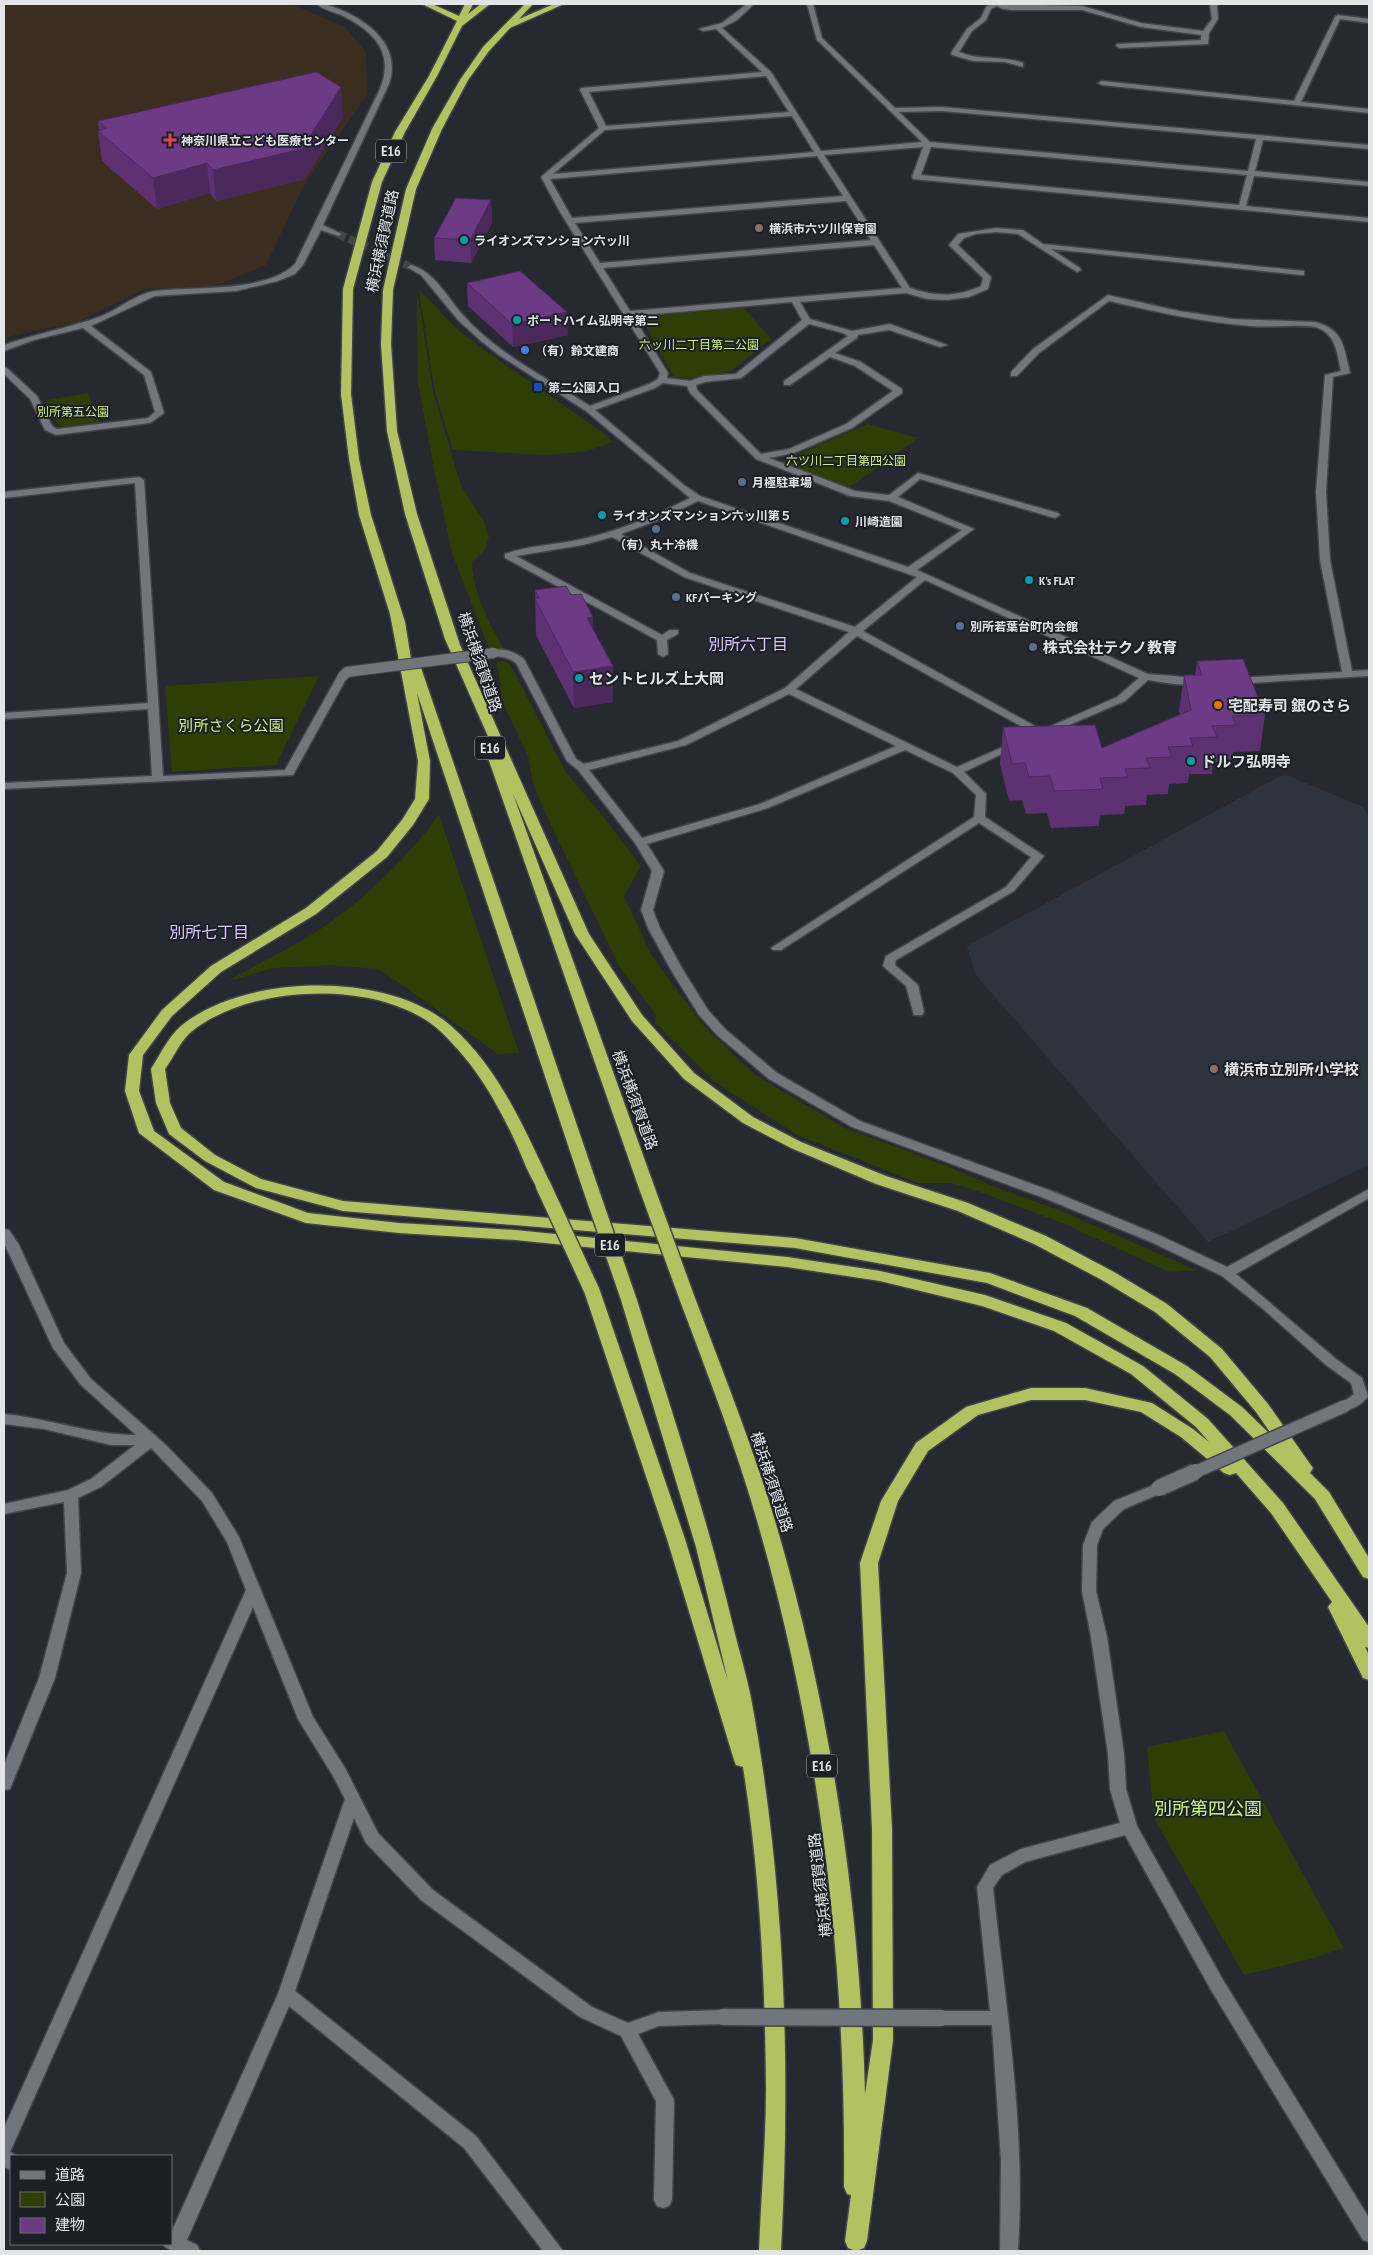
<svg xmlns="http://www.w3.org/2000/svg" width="1373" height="2255" font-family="'PT Sans Narrow','Noto Sans JP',sans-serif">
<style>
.built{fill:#2e343e}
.medical{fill:#3b2e20}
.green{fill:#2e3f05}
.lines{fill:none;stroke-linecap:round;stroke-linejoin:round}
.minor-tunnel{stroke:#42454b;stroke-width:8;stroke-dasharray:8 4;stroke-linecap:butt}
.minor-casing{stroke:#424449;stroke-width:3}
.highway-casing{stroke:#424449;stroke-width:3}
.minor{fill:#71757c;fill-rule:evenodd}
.highway{fill:#b3c260;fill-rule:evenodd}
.minor-bridge-far2-casing{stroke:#424449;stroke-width:12;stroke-linecap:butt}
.minor-bridge-far1-casing{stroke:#424449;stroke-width:15;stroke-linecap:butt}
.minor-bridge-casing{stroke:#424449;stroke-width:19;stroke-linecap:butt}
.highway-bridge-casing{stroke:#424449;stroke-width:18;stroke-linecap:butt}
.minor-bridge-far2{stroke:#71757c;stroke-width:10}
.minor-bridge-far1{stroke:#71757c;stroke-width:12}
.minor-bridge{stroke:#71757c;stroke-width:16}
.highway-bridge{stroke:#b3c260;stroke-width:15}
.wall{fill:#5e3272}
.shaded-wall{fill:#4c295d}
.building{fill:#6d3a85;stroke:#4c295d}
.health-dot{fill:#e0444e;stroke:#1c2026;stroke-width:2}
.education-dot{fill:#8d6e63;stroke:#1c2026;stroke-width:2}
.culture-dot{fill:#0f9aa8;stroke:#1c2026;stroke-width:2}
.shop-dot{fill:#3f7fe0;stroke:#1c2026;stroke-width:2}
.transit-dot{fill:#1a4fb4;stroke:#1c2026;stroke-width:2}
.service-dot{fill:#5c6f8a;stroke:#1c2026;stroke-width:2}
.food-dot{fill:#e8710a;stroke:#1c2026;stroke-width:2}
.labels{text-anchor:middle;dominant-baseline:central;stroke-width:4;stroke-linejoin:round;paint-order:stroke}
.far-poi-label{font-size:12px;font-weight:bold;fill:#e2e4e8;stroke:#1c2026;text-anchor:start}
.far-park-label{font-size:12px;fill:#c9f57a;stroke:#1c2026}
.shield{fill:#1c2026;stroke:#a7a9ae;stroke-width:1}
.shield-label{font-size:14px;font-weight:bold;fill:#e2e4e8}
.street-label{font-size:15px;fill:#e2e4e8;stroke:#1c2026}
.poi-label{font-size:15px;font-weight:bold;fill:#e2e4e8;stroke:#1c2026;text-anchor:start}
.park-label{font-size:15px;fill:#c9f57a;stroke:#1c2026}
.neighbourhood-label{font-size:16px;fill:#dcc5fd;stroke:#1c2026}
.near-park-label{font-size:18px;fill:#c9f57a;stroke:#1c2026}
</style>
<rect width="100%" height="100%" fill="#26292f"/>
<polygon class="built" points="1284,774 1363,807 1369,817 1369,1165 1208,1242 975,974 967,946"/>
<polygon class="medical" points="4,4 291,4 345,27 366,52 367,95 304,185 266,265 215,286 145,289 78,322 15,335 4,339"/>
<g class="green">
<path d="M417,290L433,392L461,486L484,522L489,536L485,550L472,562C473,594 489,622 504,650L490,651L452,553L434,469L418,383Z"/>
<polygon points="419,290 458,330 484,350 602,432 613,442 584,452 546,455 453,450 435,392"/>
<polygon points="744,308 771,339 731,371 691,378 674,377 641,317"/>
<polygon points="88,393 99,422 67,427 58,425 46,400"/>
<polygon points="868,424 918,438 850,487 787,466 780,462"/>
<polygon points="503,661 509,663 517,677 565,771 602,815 641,866 624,896 651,954 670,981 705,1027 754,1074 845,1128 942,1164 1002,1190 1059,1210 1196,1270 1169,1272 1067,1225 986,1194 951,1183 918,1183 797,1135 715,1082 655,1023 656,1014 620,968 547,817 533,784 528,756 503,703 497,662"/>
<polygon points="319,676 276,765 172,772 165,686"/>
<path d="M439,815L519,1053L498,1054L401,984L378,969L330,965L273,968L228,981C259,963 298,945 328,924C370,894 408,857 439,815Z"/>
<polygon points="1224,1731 1344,1948 1310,1959 1244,1975 1154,1818 1147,1747"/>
</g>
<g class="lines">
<polyline class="minor-tunnel" points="338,234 411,267"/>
<defs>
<g id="minor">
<path d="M317,4C329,4 339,9 350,14C377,28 400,51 389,84L323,225L342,234L338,236L321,230L303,265L295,274L278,281L236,291L155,296L91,326L151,372L164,413L150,423L56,435L45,430L30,399L4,374V367L7,368L37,396L52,426L57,429L148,418L155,412L144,375L83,328L34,340L4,351V345C35,334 68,328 99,317C118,310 135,294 155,291C194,286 266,293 295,264L379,91C396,53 374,31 341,15C333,12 322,9 317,4Z"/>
<path d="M747,4H754L737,20L722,28L771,72L821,151L922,142L817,40L807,4H813L822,38L895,108L942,107L1369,145V149L1263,140L1255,171L1369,182V186L1254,176L1246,206L1369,218V222L913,179L912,177L923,147L824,155L910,288C935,297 957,297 981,286L983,278L949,245L958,234L996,228L1023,230L1043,244L1304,271V275H1301L1051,249L1080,268L1081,270L1077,272L1018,234L996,232L976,234L964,238L958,245L991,277L988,289L969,297L947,300L927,299L906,293L800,302L810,319L852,331L890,324L947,345L940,347L889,330L858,335L857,338L835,353L861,362L902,389V393L852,428L794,453L769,458L855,491L889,495L918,473L1058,513L1060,515L1055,518L920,479L898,497L974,529L917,570L1148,674C1158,675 1200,677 1204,681C1195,689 1161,682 1148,680L1125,701L1041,737L857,636L796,689L957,767L1012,743L1016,742L1021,745L964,772L986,794L985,817L1044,856L1014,891L896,960L895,965L918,985L924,1012L922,1015H914L906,986L883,966L886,956L1006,887L1031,857L979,823L781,950H773L771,948L974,817L976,795L953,773L905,750L768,808L647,844L664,871L653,910L660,928L683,970L708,1010L725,1029L777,1073L860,1121L1054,1192L1161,1236L1227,1267L1369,1189V1198L1236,1274L1336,1359L1362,1378L1368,1396C1363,1404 1350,1412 1340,1410L1338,1406L1354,1394L1351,1383L1326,1365L1262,1308L1222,1276L1151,1242L1044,1198L852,1127L769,1079L717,1035L699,1015L671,970L648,928L641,910L652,871L635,843L578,770L567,761L516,663C505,654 497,659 489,653C499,645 515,652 524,659L576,759L584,764L678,741L785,688L849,632L684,577L612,537L583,545L516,556L662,635L670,630H678V634L667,640L668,654L663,657L658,654L657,640L505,558V554L514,551C536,545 560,544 582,539C620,531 656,515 690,498L586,411L499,355L481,341L458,320L421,275L407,267L411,265C434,271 447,297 462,314C496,353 547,378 590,406L649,384L658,379L660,373L560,212L541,177L599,128L580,90L581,88L762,72L716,29L703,31L699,29L722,23ZM766,76L789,112L606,126L589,92ZM942,111L1256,139L1248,171L930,142L899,112ZM792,116L814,152L553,174L605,130ZM931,147L1247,175L1239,205L921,175ZM817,156L843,196L572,218L550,179ZM846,201L871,240L600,263L575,223ZM874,245L902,288L630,311L603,268ZM792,302L802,320L736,374L704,376L690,381L667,378L668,373L633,316ZM809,324L843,333L848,336L784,381V385H790L830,357L855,366L893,391L846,424L789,449L761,454L697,390L696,385L705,382L741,378ZM663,383L687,386L690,393L756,459L850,496L889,501L962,530L908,567L700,496L684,485L595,410L655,388ZM698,501L917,577L855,627L690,573L621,534L659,520ZM925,580L1139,678L1117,697L1042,730L863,631ZM789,694L896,746L760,804L642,838L589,770L686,745Z"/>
<path d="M991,4L1082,6L1141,23L1203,31L1212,19L1210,5L1219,4L1217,6L1218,19L1209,33L1208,44L1120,48L1116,46L1117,44L1201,40V35L1141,27L1082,10H1012L1003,9L997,6L991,9L986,20L972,31L959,52C980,61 1002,55 1023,63V67L1005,62L973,61L952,55L951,53L967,29L981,18L986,7Z"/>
<polygon points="1338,15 1369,19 1369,23 1340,19 1301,102 1369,109 1369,113 1102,85 1098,83 1102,81 1294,101 1335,17"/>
<path d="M1108,295L1179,311L1233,319L1315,322C1344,329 1344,348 1350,373L1333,377L1326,492L1330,560L1352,671L1369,670V676L1234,684L1229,681L1234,678L1342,672L1320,560L1316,492L1325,375L1341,371C1337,353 1336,333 1315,327C1293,324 1271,328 1250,326C1202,322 1156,312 1109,301L1039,353L1017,376H1011V372L1033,349Z"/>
<polygon points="139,477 144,480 163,776 285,770 337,677 342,674 347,677 293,775 4,789 4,783 152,776 148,709 4,719 4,713 148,703 135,483 4,498 4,492"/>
<path d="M4,1229L9,1230L19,1245L64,1343L91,1379L167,1446L212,1493L239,1537L313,1717L345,1768L378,1833L433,1890L592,2007L628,2023L659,2012L723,2010L729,2012L731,2017L729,2022L723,2024L659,2026L638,2034L674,2100L672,2200L669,2206L663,2208L657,2206L654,2200L656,2101L621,2036L580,2017L421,1900L366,1843L354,1818L295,1991L476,2136L563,2251H543L464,2148L289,2006L187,2240L197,2245L200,2251C188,2251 170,2255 163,2244H171V2233L278,1994L345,1799L333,1776L298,1719L253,1607L10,2152L17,2156H11V2170L4,2167V2128L246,1590L227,1542L202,1501L151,1448L101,1487L78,1498L81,1573L55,1678L12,1784L10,1789L4,1790V1765L39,1678L67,1573L64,1502L4,1514V1504L68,1490L91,1479L135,1445H111L44,1429L4,1424V1414C48,1418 91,1435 136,1435L81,1385L53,1348L4,1243Z"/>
<path d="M1159,1483L1164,1484L1166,1488L1164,1492L1124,1509L1103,1529L1097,1545L1096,1591L1107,1637L1124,1754L1126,1789L1137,1826L1223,1980L1369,2218V2242L1363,2240L1211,1990L1125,1835L1025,1862L1002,1875L993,1888C1006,2008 1026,2130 1018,2251H1000L1001,2160L992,2025H941L935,2023L933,2018L935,2013L941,2011H990L977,1887L990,1865L1021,1849L1120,1823L1110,1789L1108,1754L1091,1637L1082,1591L1083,1545L1092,1522L1114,1501Z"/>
</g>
<g id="highway">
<path d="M422,4H432L459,16L465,4H473L468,14L481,4H490L462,26L437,76L405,132L382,182L353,289L351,394L359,459L371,515L405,622L411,659H417L419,662L599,1190L596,1194H586L583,1190L417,693L430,761L429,799L413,825L387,857L316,914L221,972L172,1016L143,1055L139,1091L154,1131L224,1182L308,1213L399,1223L515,1230L787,1257L880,1271L985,1295L1066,1323L1143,1366L1208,1419L1283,1503L1369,1627V1648L1365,1647L1369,1655V1680L1363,1678L1328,1607L1332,1602L1271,1513L1236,1473L1230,1475L1224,1473L1181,1437L1141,1412L1085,1400H1031L978,1415L928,1451L898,1501L878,1563L892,1829L893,2040L867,2241L864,2248L856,2251L848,2248L845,2241L851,2195L847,2194L844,2187C846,1965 821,1745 760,1531C738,1452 708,1375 679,1298L681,1294L687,1292L693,1294L695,1298C724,1375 755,1452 778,1531C831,1713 860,1904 865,2094L873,2040L872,1829L860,1563L881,1501L916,1443L966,1407L1031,1388H1085L1152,1403L1193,1429L1209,1442L1196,1427L1131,1374L1054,1331L982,1306L880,1281L787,1267L515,1240L399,1233L306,1223L214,1190L139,1133L125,1091L129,1055L162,1010L211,966L306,908L377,851L402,820L415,799L418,761L390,614L359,515L349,459L341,394L343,289L372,182L395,132L429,76L457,21Z"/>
<path d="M525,4H533L519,19L554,4H564L510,28L489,51L468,80L442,129L416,189L393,290L391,344L397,431L417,514L460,645L589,934L642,1015L694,1073L753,1117L801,1142L886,1176L968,1203L1046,1236L1114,1272L1167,1304L1222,1349L1268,1404L1310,1464L1313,1468L1310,1473L1329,1492L1369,1558V1579L1363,1577L1315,1499L1230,1415L1175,1374L1075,1316L987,1283L795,1248L343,1211L256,1188L205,1161L169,1134L156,1103L151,1069C160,1055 168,1037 181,1026C245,973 389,971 451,1026C499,1068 524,1128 551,1185L548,1189H538C528,1174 522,1156 515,1141C498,1105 479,1071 451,1042C442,1032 431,1022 419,1016C358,981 246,987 191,1032C180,1041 174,1057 165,1069L170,1103L181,1128L215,1155L261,1179L343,1201L795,1238L990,1273L1087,1308L1187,1366L1242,1407L1274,1438L1256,1412L1210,1357L1155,1312L1102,1280L1034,1244L958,1211L876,1184L791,1148L743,1123L684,1079L632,1021L575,934L513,794L657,1194L654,1198H644L641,1194L487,755L488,752H495L445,639L405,514L387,431L381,344L383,290L406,189L432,129L460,80L483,47Z"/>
<path d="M592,1286L598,1287L600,1291L685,1539L728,1681L696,1547L621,1300L623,1296L629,1294L635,1296L637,1300C670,1407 706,1513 732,1622C738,1647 746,1673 751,1698C785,1881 791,2066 781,2251H759C761,2197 766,2142 766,2088C765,1981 760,1873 743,1767L736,1765L734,1760L667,1539L584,1291L586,1287Z"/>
</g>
</defs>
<use href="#minor" class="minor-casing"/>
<use href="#highway" class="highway-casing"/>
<use href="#minor" class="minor"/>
<use href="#highway" class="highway"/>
<defs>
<polyline id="minor-bridge-far2" points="342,677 347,672 494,653"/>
<polyline id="minor-bridge-far1" points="1193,1473 1345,1406"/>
<g id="minor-bridge">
<polyline points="1159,1488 1195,1472"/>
<polyline points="723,2017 941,2018"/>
</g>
<g id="highway-bridge">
<polyline points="543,1185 592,1291"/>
<polyline points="591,1190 629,1300"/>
<polyline points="649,1194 687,1298"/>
</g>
</defs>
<use href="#minor-bridge-far2" class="minor-bridge-far2-casing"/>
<use href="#minor-bridge-far1" class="minor-bridge-far1-casing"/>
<use href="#minor-bridge" class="minor-bridge-casing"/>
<use href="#highway-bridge" class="highway-bridge-casing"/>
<use href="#minor-bridge-far2" class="minor-bridge-far2"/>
<use href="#minor-bridge-far1" class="minor-bridge-far1"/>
<use href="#minor-bridge" class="minor-bridge"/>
<use href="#highway-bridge" class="highway-bridge"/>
</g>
<g class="wall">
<polygon points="343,117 305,179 216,201 210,193 157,209 102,161 98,131 99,130 98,121"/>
<polygon points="491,200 492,223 471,263 435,260 434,238"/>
<polygon points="467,283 568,335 513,347 468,306"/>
<polygon points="535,590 571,595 613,702 574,708 536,635"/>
<polygon points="1197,661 1265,715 1260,751 1233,752 1231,762 1213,762 1212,774 1189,774 1188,783 1169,784 1168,794 1147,795 1146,805 1125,806 1124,814 1100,815 1099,826 1051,828 1047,813 1026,814 1022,800 1009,801 1000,764 1003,727 1102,748 1180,714 1179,711 1184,675 1195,675"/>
</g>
<g class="shaded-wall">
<polygon points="341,87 343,117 305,179 216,201 213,170"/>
<polygon points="207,163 210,193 157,209 153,178"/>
<polygon points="491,200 492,223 471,263 470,240"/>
<polygon points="567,312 568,335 513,347 512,324"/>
<polygon points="593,617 594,652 587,618"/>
<polygon points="613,666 613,702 574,708 573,672"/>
</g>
<g class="building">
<polygon points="316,72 341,87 302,149 213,170 207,163 153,178 98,131 107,128 98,121"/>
<polygon points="456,198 491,200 470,240 434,238"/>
<polygon points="520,271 567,312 512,324 467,283"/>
<polygon points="566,586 571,595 581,594 593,617 587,618 613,666 573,672 535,599 539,598 535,590"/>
<polygon points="1243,659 1265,715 1232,716 1236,725 1212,726 1217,737 1190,738 1193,746 1168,747 1172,757 1146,758 1150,768 1125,769 1128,777 1100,778 1103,789 1054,791 1050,776 1029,777 1025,763 1012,764 1003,727 1095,725 1102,748 1191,710 1184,675 1202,675 1197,661"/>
</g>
<path class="health-dot" d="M167.5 132.5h5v5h5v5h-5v5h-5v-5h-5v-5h5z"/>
<g class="education-dot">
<circle cx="759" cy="228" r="5"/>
<circle cx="1214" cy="1069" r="5"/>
</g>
<g class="culture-dot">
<circle cx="464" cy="240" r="5"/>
<circle cx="517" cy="320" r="5"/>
<circle cx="602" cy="515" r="5"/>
<circle cx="845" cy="521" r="5"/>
<circle cx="1029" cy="580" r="5"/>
<circle cx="579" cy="678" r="5"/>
<circle cx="1191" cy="761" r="5"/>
</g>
<circle class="shop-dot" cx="525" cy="350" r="5"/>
<rect class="transit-dot" x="533" y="382" width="10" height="10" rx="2.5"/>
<g class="service-dot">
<circle cx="742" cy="482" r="5"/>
<circle cx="656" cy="529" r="5"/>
<circle cx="676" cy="597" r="5"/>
<circle cx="960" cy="626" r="5"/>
<circle cx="1033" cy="647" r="5"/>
</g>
<circle class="food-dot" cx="1218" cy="705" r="5"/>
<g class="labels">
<g class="far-poi-label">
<text x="181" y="140">神奈川県立こども医療センター</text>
<text x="769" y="228">横浜市六ツ川保育園</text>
<text x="474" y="240">ライオンズマンション六ッ川</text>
<text x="527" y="320">ポートハイム弘明寺第二</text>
<text x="535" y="350">（有）鈴文建商</text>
<text x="548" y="387">第二公園入口</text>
<text x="752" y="482">月極駐車場</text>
<text x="612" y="515">ライオンズマンション六ッ川第５</text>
<text x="855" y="521">川崎造園</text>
<text x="656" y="544" text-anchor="middle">（有）丸十冷機</text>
<text x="1039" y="580">K's FLAT</text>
<text x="686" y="597">KFパーキング</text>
<text x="970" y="626">別所若葉台町内会館</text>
</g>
<g class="far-park-label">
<text x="699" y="344">六ッ川二丁目第二公園</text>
<text x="73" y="411">別所第五公園</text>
<text x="846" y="460">六ツ川二丁目第四公園</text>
</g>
<g class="shield">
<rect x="376" y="139.5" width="30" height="23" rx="4"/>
<rect x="475" y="736.5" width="30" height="23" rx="4"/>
<rect x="595" y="1233.5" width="30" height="23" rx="4"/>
<rect x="807" y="1754.5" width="30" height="23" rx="4"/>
</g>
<g class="shield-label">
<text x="391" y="151">E16</text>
<text x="490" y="748">E16</text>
<text x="610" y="1245">E16</text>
<text x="822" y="1766">E16</text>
</g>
<g class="street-label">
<text transform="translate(382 241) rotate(-78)">横浜横須賀道路</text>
<text transform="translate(480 662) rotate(71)">横浜横須賀道路</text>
<text transform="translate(635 1100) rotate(70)">横浜横須賀道路</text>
<text transform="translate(772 1482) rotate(72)">横浜横須賀道路</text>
<text transform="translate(820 1885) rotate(-97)">横浜横須賀道路</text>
</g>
<g class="poi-label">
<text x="1043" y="647">株式会社テクノ教育</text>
<text x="589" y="678">セントヒルズ上大岡</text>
<text x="1228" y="705">宅配寿司 銀のさら</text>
<text x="1201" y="761">ドルフ弘明寺</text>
<text x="1224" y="1069">横浜市立別所小学校</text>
</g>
<g class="park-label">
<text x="231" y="725">別所さくら公園</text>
</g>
<g class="neighbourhood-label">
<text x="748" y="644">別所六丁目</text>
<text x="209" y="932">別所七丁目</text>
</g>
<g class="near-park-label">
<text x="1208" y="1808">別所第四公園</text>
</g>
</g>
<rect width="1373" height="2255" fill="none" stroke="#e2e4e8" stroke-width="10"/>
<rect x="10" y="2155" width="162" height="90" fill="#1c2026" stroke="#6b6e74"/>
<rect x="20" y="2171" width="25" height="8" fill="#71757c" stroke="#6b6e74"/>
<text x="55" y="2180" font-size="15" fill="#e2e4e8">道路</text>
<rect x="20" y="2192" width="25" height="15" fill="#2e3f05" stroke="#6b6e74"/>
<text x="55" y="2205" font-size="15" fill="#e2e4e8">公園</text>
<rect x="20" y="2218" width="25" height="15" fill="#6d3a85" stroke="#6b6e74"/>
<text x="55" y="2230" font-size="15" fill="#e2e4e8">建物</text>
</svg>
